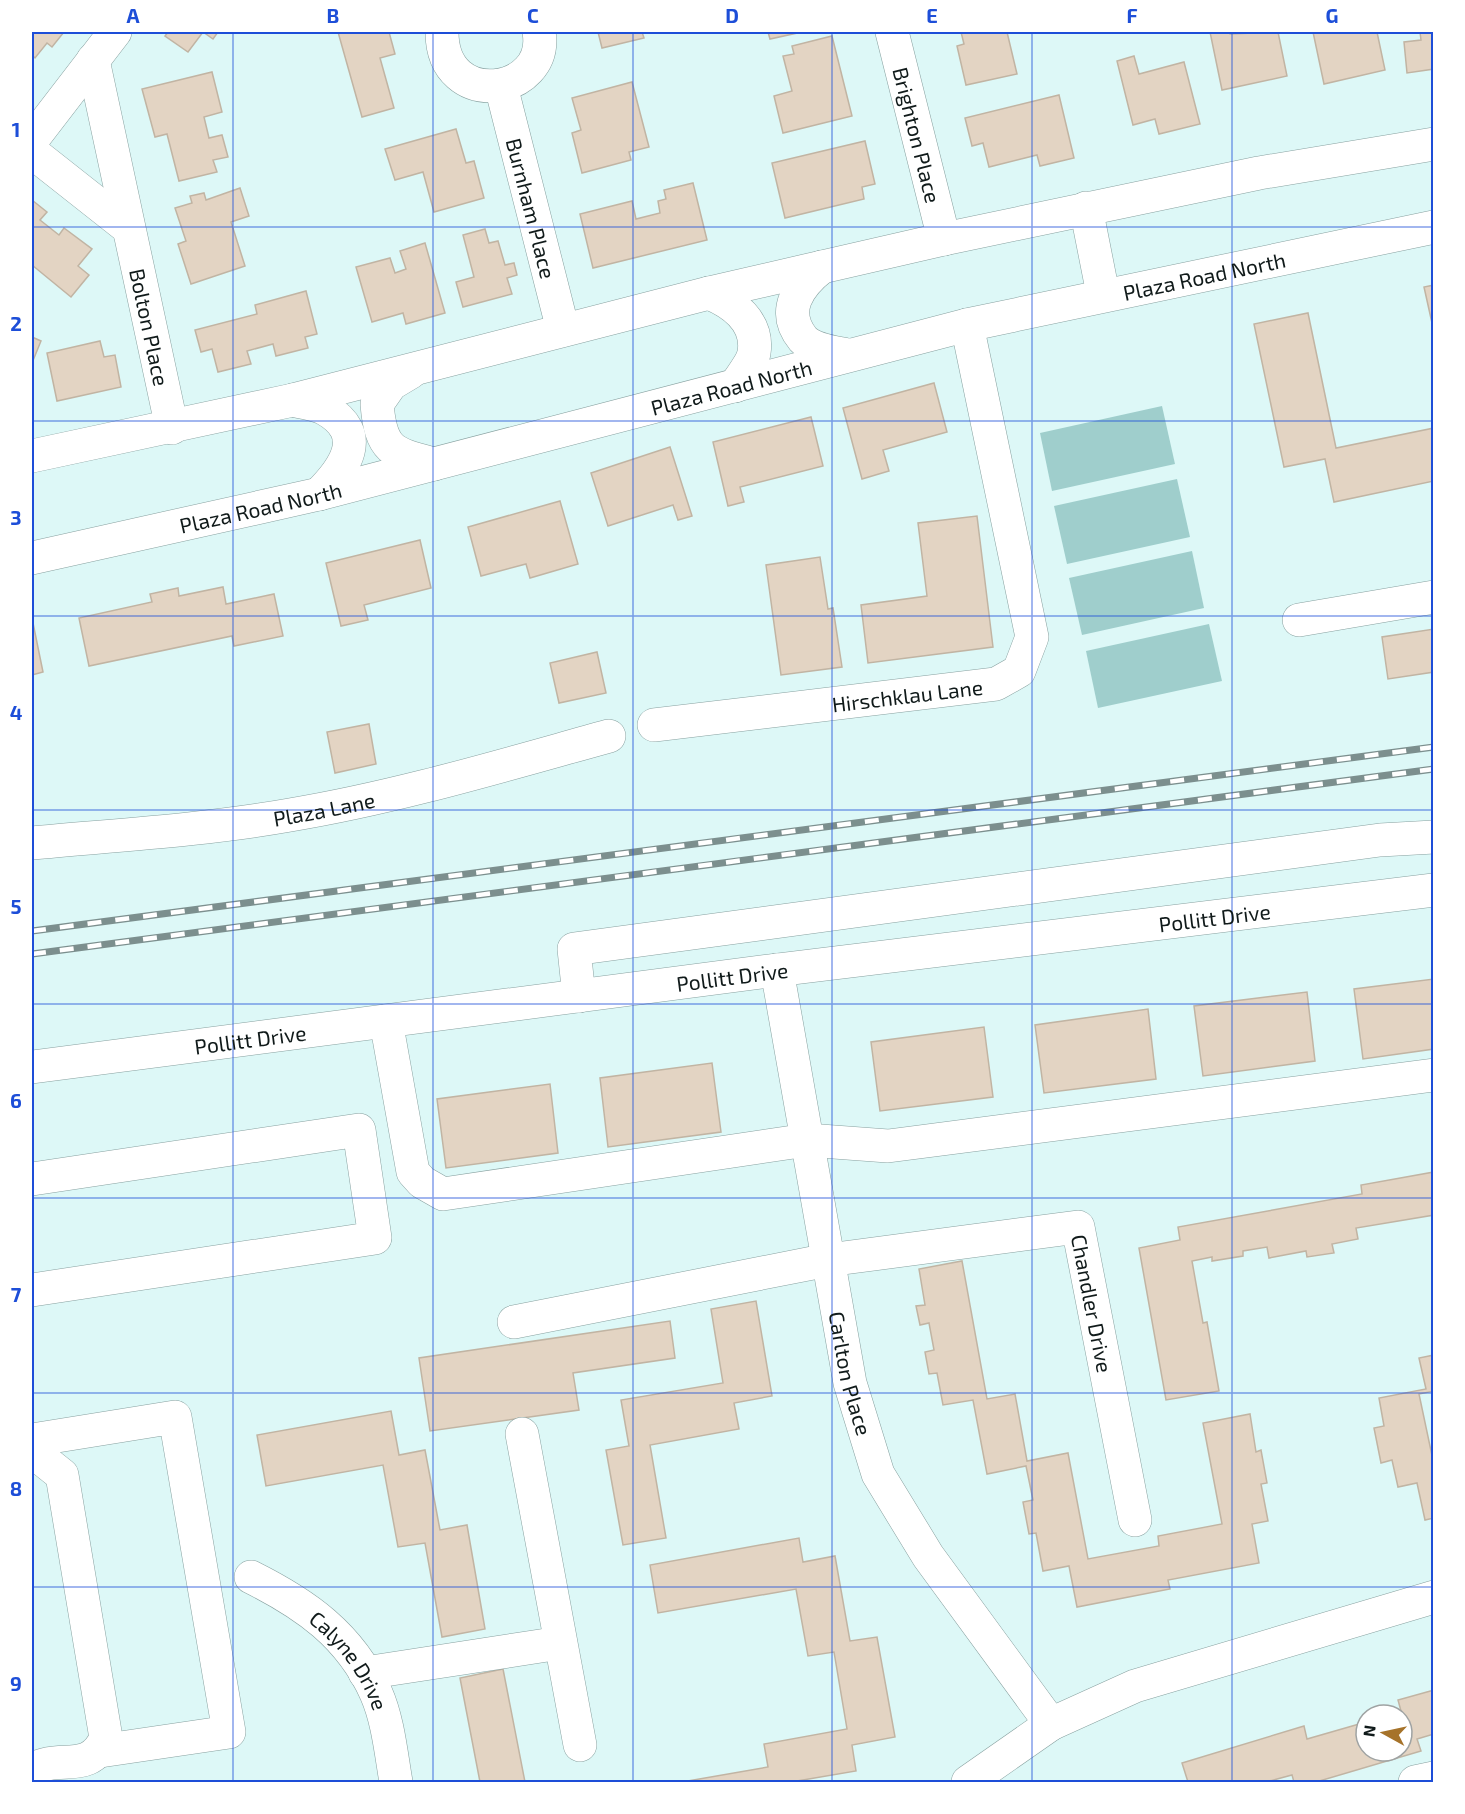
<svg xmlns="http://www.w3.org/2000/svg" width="1465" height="1814" font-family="'Exo 2',sans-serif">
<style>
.green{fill:#9fcecc}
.building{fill:#e3d4c3;stroke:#c1b4a3;stroke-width:1.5}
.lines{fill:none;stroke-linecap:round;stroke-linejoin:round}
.minor-casing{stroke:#88a1a0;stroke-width:34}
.minor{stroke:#fff;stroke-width:33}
.rail-casing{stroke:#7c8f8e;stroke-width:7}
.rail{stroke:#fff;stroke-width:4.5;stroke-dasharray:14;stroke-linecap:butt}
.grid{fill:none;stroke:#1d4ed8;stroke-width:1.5;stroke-opacity:0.55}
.labels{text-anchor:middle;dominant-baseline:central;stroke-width:4.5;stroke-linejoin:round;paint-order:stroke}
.street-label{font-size:21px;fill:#101a1a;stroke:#fff}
.neatline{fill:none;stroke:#1d4ed8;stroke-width:2}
.grid-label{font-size:20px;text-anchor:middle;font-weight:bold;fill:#1d4ed8}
</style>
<rect width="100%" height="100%" fill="#ddf8f7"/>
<g class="green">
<polygon points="1162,406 1175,464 1052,491 1040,433"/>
<polygon points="1177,479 1190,537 1067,564 1054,506"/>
<polygon points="1192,551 1204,608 1082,635 1069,578"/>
<polygon points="1209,624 1222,681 1098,708 1086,651"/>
</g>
<g class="building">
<polygon points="32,32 64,32 52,47 47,43 35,58 32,55"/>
<polygon points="168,32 218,32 213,39 203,32 188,52 165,36"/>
<polygon points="338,32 389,32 395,54 380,58 394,108 362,117"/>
<polygon points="598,32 642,32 644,38 602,48"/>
<polygon points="768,32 802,32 770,39"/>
<polygon points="961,32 1007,32 1017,74 966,85 957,46 964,44"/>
<polygon points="1210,32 1229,32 1230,34 1278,32 1287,76 1222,90"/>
<polygon points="1313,32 1377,32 1385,70 1324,84"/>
<polygon points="1420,32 1434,32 1434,69 1407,73 1404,42 1421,40"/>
<polygon points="832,36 852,116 783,133 774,96 792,91 783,56 794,54 792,46"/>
<polygon points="1134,56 1139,74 1184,62 1200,124 1159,134 1155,119 1133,125 1117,61"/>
<polygon points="212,72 222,112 204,117 209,138 222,135 228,157 213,160 217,172 179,181 167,134 155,137 142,89"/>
<polygon points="632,82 649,147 629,152 631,160 582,173 572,133 581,130 572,98"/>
<polygon points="1059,95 1074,158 1040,166 1037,155 989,167 983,143 972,146 965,118"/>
<polygon points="456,129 466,163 474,161 484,198 434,212 423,172 395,180 385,149"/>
<polygon points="865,141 875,184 862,187 864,199 785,218 772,163"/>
<polygon points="693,183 707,240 593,268 580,214 632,201 636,219 660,213 658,201 666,199 664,190"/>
<polygon points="240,188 249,216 231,222 245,266 191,284 178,244 186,241 175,208 192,203 190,196 204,193 206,200"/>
<polygon points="32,200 47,212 40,220 59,235 64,228 92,249 78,266 89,275 71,297 32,265"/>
<polygon points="485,229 489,243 498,241 505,265 514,263 517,275 507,278 512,294 463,307 456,282 474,277 463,235"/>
<polygon points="425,243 445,313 406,324 403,313 372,322 356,267 390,258 395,273 406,269 400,251"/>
<polygon points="1434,285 1434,332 1424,287"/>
<polygon points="306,291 317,334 305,337 308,348 276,356 273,344 247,351 251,364 218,372 212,349 201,352 195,330 257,314 255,305"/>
<polygon points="1308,313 1336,448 1434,428 1434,481 1334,502 1325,459 1284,467 1254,324"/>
<polygon points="32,337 41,341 32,363"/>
<polygon points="100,341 104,357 115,355 121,387 57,401 47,353"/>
<polygon points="934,383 947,432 883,450 889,471 862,479 843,408"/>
<polygon points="811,417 823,466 740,487 744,502 728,506 713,442"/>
<polygon points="670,447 692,516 678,520 673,505 608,526 591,473"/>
<polygon points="560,501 578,564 530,578 526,564 481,576 468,527"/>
<polygon points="977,516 993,647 868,663 861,605 927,596 918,523"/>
<polygon points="420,540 431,588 364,605 368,620 341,626 326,563"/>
<polygon points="820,557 828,609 833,608 842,667 781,675 766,565"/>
<polygon points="223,587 226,604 274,594 283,636 234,646 232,636 89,666 79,618 152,602 150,594 178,588 179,596"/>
<polygon points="33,623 43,672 32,675 32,623"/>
<polygon points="1434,629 1434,672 1388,679 1382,637"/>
<polygon points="597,652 606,693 559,703 550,663"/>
<polygon points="369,724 376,764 335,773 327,732"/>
<polygon points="1434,979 1434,1049 1363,1059 1354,989"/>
<polygon points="1307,992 1315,1061 1203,1076 1194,1006"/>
<polygon points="1148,1009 1156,1079 1044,1093 1035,1025"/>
<polygon points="984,1027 993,1097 880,1111 871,1042"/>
<polygon points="712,1063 721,1132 608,1147 600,1078"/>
<polygon points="550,1084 558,1153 446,1168 437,1099"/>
<polygon points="1434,1172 1434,1215 1356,1228 1358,1239 1332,1244 1334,1253 1307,1257 1306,1251 1269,1258 1267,1247 1243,1251 1243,1256 1212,1261 1212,1257 1192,1261 1203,1323 1207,1322 1219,1391 1166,1400 1139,1248 1180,1240 1178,1227 1362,1194 1361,1185"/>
<polygon points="962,1261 987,1399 1015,1394 1027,1461 1068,1453 1088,1559 1159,1546 1158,1536 1222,1524 1203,1423 1250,1414 1256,1452 1261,1450 1267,1483 1261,1484 1268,1521 1252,1524 1259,1563 1168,1580 1170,1589 1077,1607 1069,1566 1043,1571 1036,1533 1029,1534 1023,1502 1033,1500 1026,1466 987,1474 973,1400 943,1405 937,1373 929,1374 925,1352 934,1350 929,1323 920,1325 916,1306 925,1305 919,1269"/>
<polygon points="756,1301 772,1396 734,1403 739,1429 650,1445 666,1538 623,1545 606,1450 629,1446 621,1400 723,1383 711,1309"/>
<polygon points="670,1321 675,1358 573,1373 579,1410 430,1431 419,1358"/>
<polygon points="1434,1355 1434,1391 1419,1394 1434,1465 1434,1518 1425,1520 1417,1483 1398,1487 1392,1460 1381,1463 1374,1428 1384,1426 1379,1398 1426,1389 1419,1358"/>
<polygon points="391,1411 399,1455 425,1450 440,1530 467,1525 485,1629 442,1637 425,1543 398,1547 383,1465 266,1486 257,1435"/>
<polygon points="799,1538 803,1562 835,1556 850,1641 877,1637 895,1737 852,1745 856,1771 791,1782 682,1782 768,1767 764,1744 847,1729 834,1652 808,1656 796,1589 658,1613 650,1565"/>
<polygon points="503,1669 525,1782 480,1782 460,1678"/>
<polygon points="1434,1690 1434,1734 1417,1739 1421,1751 1316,1782 1294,1782 1292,1775 1266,1782 1188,1782 1182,1763 1304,1726 1307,1739 1366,1722 1366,1751 1402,1751 1402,1715 1388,1715 1401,1711 1398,1700"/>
</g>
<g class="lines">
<defs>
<g id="minor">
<path d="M442,32C442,112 550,95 539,32"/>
<path id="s1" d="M892,32L944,239"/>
<path id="s2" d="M93,60L172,428"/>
<path id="s3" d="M501,86L563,330"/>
<polyline points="32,140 115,32"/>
<polyline points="32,152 127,227"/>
<polyline points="1086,208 1103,294"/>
<path d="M822,267C799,285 780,311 803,339C813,350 833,352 847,355"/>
<path d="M709,293C733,303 759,322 754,353C752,364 741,376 735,386"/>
<path d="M411,372L391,384L377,404C381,451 392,453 434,464"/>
<path d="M293,400C303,403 316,404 325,409C369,434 345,468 319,494"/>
<polyline points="32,456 293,400 709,293 944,239 1259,173 1434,144"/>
<path id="s4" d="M32,558L319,494L967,325L1434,227"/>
<polyline points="1299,620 1434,597"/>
<path id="s5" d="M654,725L996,684L1019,671L1032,637L967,325"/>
<path id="s6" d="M32,843C118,835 205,830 290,815C398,797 504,765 609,736"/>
<path id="s7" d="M777,970L850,1383L878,1474L928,1556L1051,1724"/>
<polyline points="579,996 574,949 1380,840 1434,837"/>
<polyline points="386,1021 413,1172 422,1182 443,1194 807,1140 888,1146 1434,1075"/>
<path id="s8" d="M32,1067L777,970L1434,890"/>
<polyline points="32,1179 359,1130 375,1238 32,1290"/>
<path id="s9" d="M514,1322L828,1260L1078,1227L1135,1520"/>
<polyline points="522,1434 580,1745"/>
<polyline points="32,1440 175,1417 229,1732 100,1751"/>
<path d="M32,1451L62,1475L106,1738C89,1776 59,1753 32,1770"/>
<path id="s10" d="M251,1577C305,1604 350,1635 376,1693C388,1720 391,1753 396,1782"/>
<polyline points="365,1673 560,1643"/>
<polyline points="968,1782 1051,1724 1135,1686 1434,1597"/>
<polyline points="1415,1782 1434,1778"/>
</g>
</defs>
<use href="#minor" class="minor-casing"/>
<use href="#minor" class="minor"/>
<defs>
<g id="rail">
<polyline points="32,931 1434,747"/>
<polyline points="32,954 1434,769"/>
</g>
</defs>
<use href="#rail" class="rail-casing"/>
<use href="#rail" class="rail"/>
</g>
<path class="grid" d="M233,32V1782M433,32V1782M633,32V1782M832,32V1782M1032,32V1782M1232,32V1782M32,227H1434M32,421H1434M32,616H1434M32,810H1434M32,1004H1434M32,1198H1434M32,1393H1434M32,1587H1434"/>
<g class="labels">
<g class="street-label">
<text stroke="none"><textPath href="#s1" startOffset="106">Brighton Place</textPath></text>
<text stroke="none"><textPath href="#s3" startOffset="126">Burnham Place</textPath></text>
<text stroke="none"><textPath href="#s4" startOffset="1206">Plaza Road North</textPath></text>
<text stroke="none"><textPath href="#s2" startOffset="273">Bolton Place</textPath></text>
<text stroke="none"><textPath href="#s4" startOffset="720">Plaza Road North</textPath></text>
<text stroke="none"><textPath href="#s4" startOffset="234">Plaza Road North</textPath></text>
<text stroke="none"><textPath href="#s5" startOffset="255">Hirschklau Lane</textPath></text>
<text stroke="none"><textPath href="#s6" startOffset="294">Plaza Lane</textPath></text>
<text stroke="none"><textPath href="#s8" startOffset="1192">Pollitt Drive</textPath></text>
<text stroke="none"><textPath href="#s8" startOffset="706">Pollitt Drive</textPath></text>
<text stroke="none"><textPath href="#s8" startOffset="220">Pollitt Drive</textPath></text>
<text stroke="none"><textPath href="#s9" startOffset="650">Chandler Drive</textPath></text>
<text stroke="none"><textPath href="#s7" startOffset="410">Carlton Place</textPath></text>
<text stroke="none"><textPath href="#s10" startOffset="132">Calyne Drive</textPath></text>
</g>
</g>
<rect width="1465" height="1814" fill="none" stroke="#ffffff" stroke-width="66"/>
<g transform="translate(1384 1733) rotate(278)"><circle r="28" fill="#ffffff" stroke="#9fa3a3" stroke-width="1.5"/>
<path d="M0-4.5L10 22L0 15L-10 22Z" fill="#a6732a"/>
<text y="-9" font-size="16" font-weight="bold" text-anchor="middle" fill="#101a1a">N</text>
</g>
<rect x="33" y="33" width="1399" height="1748" class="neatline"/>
<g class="grid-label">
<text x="133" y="23">A</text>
<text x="333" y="23">B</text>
<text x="533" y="23">C</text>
<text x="732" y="23">D</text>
<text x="932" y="23">E</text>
<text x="1132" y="23">F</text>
<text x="1332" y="23">G</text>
<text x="16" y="137">1</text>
<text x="16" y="331">2</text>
<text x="16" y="525">3</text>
<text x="16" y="720">4</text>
<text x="16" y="914">5</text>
<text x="16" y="1108">6</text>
<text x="16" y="1302">7</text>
<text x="16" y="1496">8</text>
<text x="16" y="1691">9</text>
</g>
</svg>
